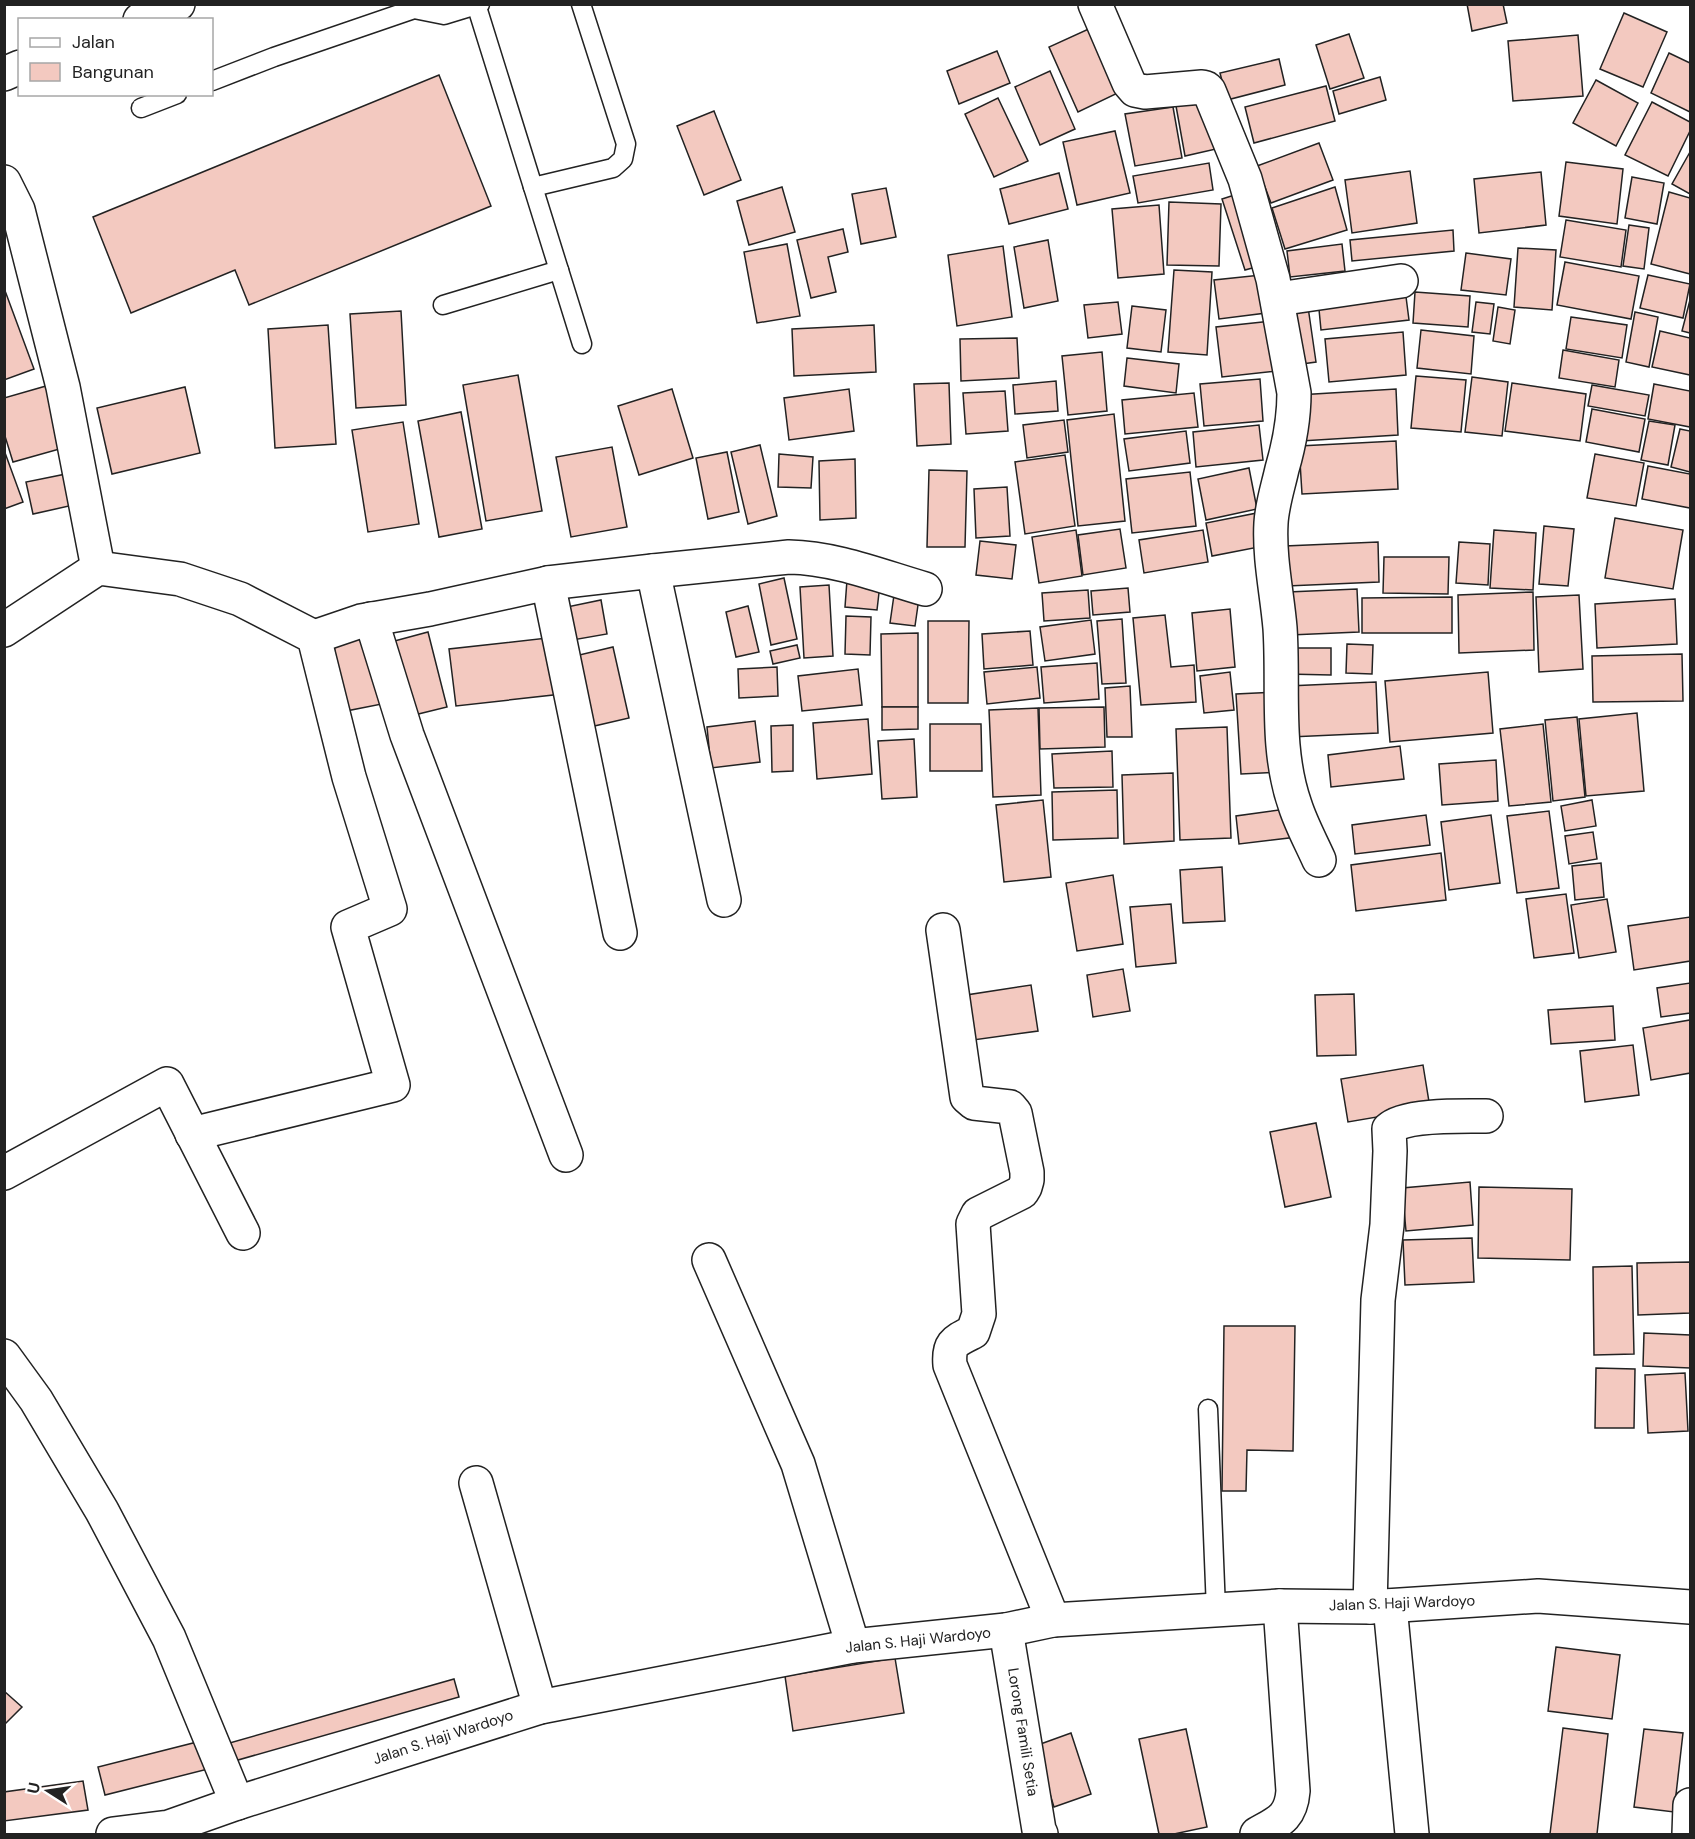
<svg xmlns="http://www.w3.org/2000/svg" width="1695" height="1839" font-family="'DM Sans',sans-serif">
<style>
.building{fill:#f3c9c0;stroke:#222;stroke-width:1.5}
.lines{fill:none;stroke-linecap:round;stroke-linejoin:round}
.lane-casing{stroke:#222;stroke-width:21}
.street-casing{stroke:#222;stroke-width:36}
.secondary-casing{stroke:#222;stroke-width:36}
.lane{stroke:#fff;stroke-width:18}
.street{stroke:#fff;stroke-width:33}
.secondary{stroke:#fff;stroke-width:33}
.labels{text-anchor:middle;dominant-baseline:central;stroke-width:4.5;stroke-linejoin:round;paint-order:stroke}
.street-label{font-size:15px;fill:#222;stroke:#fff}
</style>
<rect width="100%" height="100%" fill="#fff"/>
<g class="building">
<polygon points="1467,4 1503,4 1507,23 1472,31"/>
<polygon points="1624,13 1667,32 1643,87 1600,69"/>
<polygon points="1093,27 1122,91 1078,112 1049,47"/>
<polygon points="1349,34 1364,78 1330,89 1316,45"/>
<polygon points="1578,35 1583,96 1513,101 1508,41"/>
<polygon points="997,51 1010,83 959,104 947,71"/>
<polygon points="1669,53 1690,63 1690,112 1651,93"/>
<polygon points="1279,59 1285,85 1227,100 1220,73"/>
<polygon points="1050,71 1075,129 1040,145 1015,87"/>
<polygon points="439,75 491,206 249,305 235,270 131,313 93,217"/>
<polygon points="1380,77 1386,100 1339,114 1333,91"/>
<polygon points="1596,80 1638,103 1616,146 1573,123"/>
<polygon points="1326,86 1335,121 1254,143 1245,107"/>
<polygon points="998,98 1028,161 994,177 965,114"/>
<polygon points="1202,100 1216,149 1185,156 1176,106"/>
<polygon points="1652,102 1690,122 1690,131 1668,176 1625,155"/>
<polygon points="1173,107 1182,158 1135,166 1125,114"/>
<polygon points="714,111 741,180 704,195 677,126"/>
<polygon points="1115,131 1130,193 1077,205 1063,142"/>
<polygon points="1319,143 1333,180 1271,203 1257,166"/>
<polygon points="1690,152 1690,194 1672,184"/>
<polygon points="1566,162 1623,169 1617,224 1559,216"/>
<polygon points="1209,163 1213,190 1138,203 1133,176"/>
<polygon points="1410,171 1417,223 1352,233 1345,180"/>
<polygon points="1541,172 1546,225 1479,233 1474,179"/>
<polygon points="1059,173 1068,209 1009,224 1000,189"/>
<polygon points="1632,177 1664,183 1657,224 1625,218"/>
<polygon points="782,187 795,232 749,245 737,201"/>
<polygon points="1335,187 1347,230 1285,249 1272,208"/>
<polygon points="886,188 896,237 861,244 852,194"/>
<polygon points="1247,191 1263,265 1245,270 1222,199"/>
<polygon points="1669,192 1690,198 1690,274 1651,264"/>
<polygon points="1169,202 1221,204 1219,266 1167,265"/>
<polygon points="1159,205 1164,274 1118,278 1112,209"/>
<polygon points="1566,220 1626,230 1621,267 1560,257"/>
<polygon points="1629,225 1649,228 1644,269 1623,266"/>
<polygon points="843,229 848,252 828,257 836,292 811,298 797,240"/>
<polygon points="1453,230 1454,251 1352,261 1350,240"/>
<polygon points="1048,240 1058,301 1024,308 1014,247"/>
<polygon points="787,244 800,316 757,323 744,252"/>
<polygon points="1342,244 1345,271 1290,277 1287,251"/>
<polygon points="1003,246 1012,317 957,326 948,255"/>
<polygon points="1518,248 1556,250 1552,310 1514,307"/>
<polygon points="1466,253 1511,259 1506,295 1461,290"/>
<polygon points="1565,262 1639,276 1631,319 1557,305"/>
<polygon points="1174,270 1212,272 1207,355 1168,352"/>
<polygon points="1261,275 1266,313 1219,319 1214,280"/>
<polygon points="1648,275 1690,284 1683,318 1640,308"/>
<polygon points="4,288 34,369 4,380"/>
<polygon points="1405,289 1409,320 1321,330 1318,299"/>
<polygon points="1415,292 1470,296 1468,327 1413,323"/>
<polygon points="1307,300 1316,362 1295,365 1286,303"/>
<polygon points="1690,300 1690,333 1682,331"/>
<polygon points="1118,302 1122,334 1088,338 1084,305"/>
<polygon points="1476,302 1494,304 1490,334 1472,332"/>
<polygon points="1132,306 1166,310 1161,352 1127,348"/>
<polygon points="1498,307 1515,310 1510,344 1493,341"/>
<polygon points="401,311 406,405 356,408 350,314"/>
<polygon points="1635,312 1658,317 1649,367 1626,362"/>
<polygon points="1571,317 1627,325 1622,358 1566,349"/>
<polygon points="1272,321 1277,371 1222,377 1216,327"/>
<polygon points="328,325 336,444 275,448 268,329"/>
<polygon points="874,325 876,372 794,376 792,329"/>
<polygon points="1421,330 1474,336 1471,374 1417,368"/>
<polygon points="1660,331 1690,338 1690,375 1652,367"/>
<polygon points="1403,332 1406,375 1329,382 1325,339"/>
<polygon points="1017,338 1019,378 961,381 960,339"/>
<polygon points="1563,350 1619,360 1615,387 1559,378"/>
<polygon points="1102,352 1107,411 1068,415 1062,356"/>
<polygon points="1127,358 1179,364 1176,393 1124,386"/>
<polygon points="518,375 542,511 486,521 463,385"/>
<polygon points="1416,376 1466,380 1461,432 1411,428"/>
<polygon points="1472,377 1508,382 1502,436 1465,432"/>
<polygon points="1260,379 1263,421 1204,426 1200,384"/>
<polygon points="1056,381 1058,411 1015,414 1013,385"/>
<polygon points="949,383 951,444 917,446 914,384"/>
<polygon points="1512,383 1586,394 1580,441 1505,431"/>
<polygon points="1654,384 1690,391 1690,427 1648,419"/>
<polygon points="1592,385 1649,395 1645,416 1588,406"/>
<polygon points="46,386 63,448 13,462 4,433 4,398"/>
<polygon points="185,387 200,453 112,474 97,408"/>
<polygon points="672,389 693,458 639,475 618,406"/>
<polygon points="849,389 854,431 789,440 784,398"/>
<polygon points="1396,389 1398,435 1301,441 1298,395"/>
<polygon points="1005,391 1008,431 966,434 963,393"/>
<polygon points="1194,393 1198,427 1125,434 1122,400"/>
<polygon points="1592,409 1645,419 1639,452 1586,442"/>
<polygon points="461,412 482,529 439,537 418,421"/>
<polygon points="1114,414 1125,521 1078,526 1067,420"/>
<polygon points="1064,420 1068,452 1027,458 1023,425"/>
<polygon points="1649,421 1675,425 1668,465 1641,460"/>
<polygon points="403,422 419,524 368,532 352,430"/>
<polygon points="1259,425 1263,460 1196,467 1193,432"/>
<polygon points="1680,429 1690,431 1690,472 1671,467"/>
<polygon points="1186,431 1190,463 1129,471 1124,439"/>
<polygon points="1396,441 1398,489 1302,494 1299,446"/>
<polygon points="760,445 777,516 748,524 731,452"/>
<polygon points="612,447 627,527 571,537 556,457"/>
<polygon points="4,450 23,502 4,509"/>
<polygon points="727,452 739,512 708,519 696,458"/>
<polygon points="779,454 813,457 811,488 778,487"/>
<polygon points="1595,454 1644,463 1636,506 1587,498"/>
<polygon points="1065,455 1075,526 1025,534 1015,462"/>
<polygon points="855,459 856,518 820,520 819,461"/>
<polygon points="1648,466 1690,474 1690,508 1642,499"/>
<polygon points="1249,468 1257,509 1206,520 1198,479"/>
<polygon points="929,470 967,471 965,547 927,547"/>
<polygon points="1190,472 1196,526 1132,533 1126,479"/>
<polygon points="71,473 78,504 33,514 26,482"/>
<polygon points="1007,487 1010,536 976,538 974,489"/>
<polygon points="1257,513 1264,546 1212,556 1206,523"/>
<polygon points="1615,518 1683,530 1673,589 1605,578"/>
<polygon points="1544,526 1574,529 1568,586 1539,584"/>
<polygon points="1120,529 1126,568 1083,575 1078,535"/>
<polygon points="1076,530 1082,576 1039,583 1032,537"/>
<polygon points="1203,530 1208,562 1144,573 1139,540"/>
<polygon points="1494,530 1536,533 1533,590 1490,588"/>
<polygon points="980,541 1016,545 1012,579 976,575"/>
<polygon points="1378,542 1379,582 1287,586 1285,546"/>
<polygon points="1459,542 1490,544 1488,585 1456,583"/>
<polygon points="1384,557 1449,557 1448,594 1383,593"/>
<polygon points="784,578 797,639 771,645 759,584"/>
<polygon points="847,580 880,584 877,610 845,607"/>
<polygon points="829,585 833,656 804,658 800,587"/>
<polygon points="895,588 920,591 915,626 890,623"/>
<polygon points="1128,588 1130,612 1093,615 1091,591"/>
<polygon points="1357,589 1359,632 1290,635 1288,592"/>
<polygon points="1088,590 1090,618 1044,621 1042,593"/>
<polygon points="1533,592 1534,650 1459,653 1458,595"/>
<polygon points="1579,595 1583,669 1539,672 1536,597"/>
<polygon points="1452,597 1452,633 1362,633 1362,598"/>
<polygon points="1675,599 1677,644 1597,648 1595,604"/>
<polygon points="601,600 607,634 567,641 562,608"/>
<polygon points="748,606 759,652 736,657 726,612"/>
<polygon points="1230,609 1235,667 1197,671 1192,613"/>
<polygon points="1165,615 1171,667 1194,665 1196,702 1141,705 1133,618"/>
<polygon points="846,616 871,617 870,655 845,654"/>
<polygon points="1122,619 1126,683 1102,684 1097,621"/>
<polygon points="1091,620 1095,654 1045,661 1040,627"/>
<polygon points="928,621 969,621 968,703 928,703"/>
<polygon points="368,629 382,704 346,711 332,636"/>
<polygon points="1030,631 1033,665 984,669 982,634"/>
<polygon points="428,632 447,707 406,717 387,643"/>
<polygon points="918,633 918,707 882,707 881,634"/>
<polygon points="556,637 562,694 456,706 449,649"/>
<polygon points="1347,644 1373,645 1372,674 1346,673"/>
<polygon points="797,645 800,658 773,664 770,651"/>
<polygon points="613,647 629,718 590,727 575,656"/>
<polygon points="1286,648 1331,648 1331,675 1286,674"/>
<polygon points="1682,654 1683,701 1593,702 1592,656"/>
<polygon points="1097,663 1099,699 1044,703 1041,667"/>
<polygon points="777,667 778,696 739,698 738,669"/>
<polygon points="1037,667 1040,698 987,704 984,672"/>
<polygon points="858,669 862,705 802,711 798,676"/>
<polygon points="1230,672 1234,710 1204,713 1200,676"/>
<polygon points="1488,672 1493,733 1390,742 1385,681"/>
<polygon points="1376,682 1378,733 1290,737 1288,686"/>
<polygon points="1130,686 1132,737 1107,737 1105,688"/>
<polygon points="1277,692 1282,772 1241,774 1236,694"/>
<polygon points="882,707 918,707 918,729 882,730"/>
<polygon points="1104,707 1105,747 1040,749 1039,708"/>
<polygon points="1038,708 1041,795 993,797 989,710"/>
<polygon points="1637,713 1644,791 1586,796 1579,719"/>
<polygon points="1577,717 1585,797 1553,801 1545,720"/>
<polygon points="868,719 872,774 817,779 813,723"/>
<polygon points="755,721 760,762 711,768 707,727"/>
<polygon points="930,724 981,724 982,771 930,771"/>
<polygon points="1543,724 1551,802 1509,806 1500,729"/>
<polygon points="793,725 793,771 772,772 771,726"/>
<polygon points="1227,727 1231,838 1180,840 1176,729"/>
<polygon points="914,739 917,797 882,799 878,741"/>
<polygon points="1400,746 1404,779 1331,787 1328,755"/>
<polygon points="1112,751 1113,787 1054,788 1052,754"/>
<polygon points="1496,760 1498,801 1442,805 1439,764"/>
<polygon points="1173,773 1174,841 1124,844 1122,775"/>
<polygon points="1117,790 1118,838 1053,840 1052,792"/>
<polygon points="1043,800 1051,877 1004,882 996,805"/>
<polygon points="1592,800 1596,826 1565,831 1561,806"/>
<polygon points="1293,808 1297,837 1239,844 1236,816"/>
<polygon points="1549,811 1559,888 1517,893 1507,816"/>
<polygon points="1426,815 1430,845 1355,854 1352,825"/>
<polygon points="1491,815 1500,883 1449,890 1441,822"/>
<polygon points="1593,832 1597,859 1569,864 1565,836"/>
<polygon points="1441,853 1446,900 1356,911 1351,865"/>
<polygon points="1601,863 1604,897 1575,900 1572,866"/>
<polygon points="1222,867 1225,921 1183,923 1180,870"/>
<polygon points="1113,875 1123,944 1077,951 1066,883"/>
<polygon points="1566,894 1574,953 1534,958 1526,899"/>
<polygon points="1607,899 1616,952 1579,958 1571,905"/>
<polygon points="1171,904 1176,963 1136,967 1130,907"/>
<polygon points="1690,917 1690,961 1634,970 1628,926"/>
<polygon points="1123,969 1130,1011 1093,1017 1087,975"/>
<polygon points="1690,983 1690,1013 1661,1017 1657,988"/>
<polygon points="1031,985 1038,1031 966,1041 960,996"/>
<polygon points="1354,994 1356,1055 1317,1056 1315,995"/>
<polygon points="1613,1006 1615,1040 1551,1044 1548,1010"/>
<polygon points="1690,1020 1690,1073 1651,1080 1643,1028"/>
<polygon points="1633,1045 1639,1095 1585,1102 1580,1051"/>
<polygon points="1423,1065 1430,1108 1348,1122 1341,1079"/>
<polygon points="1316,1123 1331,1197 1285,1207 1270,1132"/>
<polygon points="1470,1182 1473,1225 1406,1231 1402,1188"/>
<polygon points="1479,1187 1572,1189 1570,1260 1478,1258"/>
<polygon points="1472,1238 1474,1282 1405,1285 1403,1240"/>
<polygon points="1690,1262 1690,1313 1638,1315 1637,1263"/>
<polygon points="1632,1266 1634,1354 1594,1355 1593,1267"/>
<polygon points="1224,1326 1295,1326 1293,1451 1247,1450 1246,1491 1222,1491"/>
<polygon points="1644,1333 1690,1335 1690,1368 1643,1366"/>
<polygon points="1596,1368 1635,1369 1634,1428 1595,1428"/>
<polygon points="1685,1373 1688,1431 1648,1433 1645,1375"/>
<polygon points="1556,1647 1620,1655 1612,1719 1548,1711"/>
<polygon points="895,1658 904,1713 793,1731 785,1676"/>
<polygon points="454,1679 459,1697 224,1764 219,1746"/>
<polygon points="4,1691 22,1707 4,1725"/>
<polygon points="1563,1728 1608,1734 1597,1834 1550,1834"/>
<polygon points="1186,1729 1207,1827 1174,1834 1159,1834 1139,1739"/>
<polygon points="1644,1729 1683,1733 1674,1812 1634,1807"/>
<polygon points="1071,1733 1091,1794 1054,1807 1035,1746"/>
<polygon points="205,1740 212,1768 105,1795 98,1767"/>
<polygon points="83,1781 88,1810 4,1821 4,1792"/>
</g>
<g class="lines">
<defs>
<g id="lane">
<polyline points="476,4 582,344"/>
<polyline points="212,81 274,57 414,9 444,15 480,4"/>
<polyline points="141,108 177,94"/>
<polyline points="533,187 613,168 623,159 626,144 581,4"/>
<polyline points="443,305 559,270"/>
<polyline points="1208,1409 1216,1610"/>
</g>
<g id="street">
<path d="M1095,4L1129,83L1135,90L1145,92L1202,87L1206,88L1209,91L1245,179L1273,279L1294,393C1294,418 1289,445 1282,469C1278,487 1272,505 1271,523C1269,558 1277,593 1280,628C1284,687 1275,748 1295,805C1301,824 1311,842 1319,860"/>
<polyline points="4,182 18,210 63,387 98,568"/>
<polyline points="1278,299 1401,281"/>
<path d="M653,571L789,557C836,558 880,576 925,589"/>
<polyline points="548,583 620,933"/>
<polyline points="371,619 407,735 566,1155"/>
<polyline points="4,630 98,568 180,579 240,599 314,637 349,777 390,909 348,927 393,1085 192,1134"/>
<polyline points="314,637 361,621 430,609 548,583 653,571 724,900"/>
<path d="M943,930L967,1097L974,1103L1010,1107L1015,1113L1027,1172V1180L1025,1187L1022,1192L978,1214L973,1224L979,1314L973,1332C955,1341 948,1343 950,1365L1053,1620"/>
<polyline points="4,1173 167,1084 243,1233"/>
<polyline points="709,1260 798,1464 853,1646"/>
<polyline points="4,1356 36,1400 102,1511 169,1638 237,1803"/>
<polyline points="476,1483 540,1707"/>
<polyline points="1390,1606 1412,1834"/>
<path d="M1370,1607L1378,1300L1387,1225L1390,1151L1389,1129C1404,1114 1464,1116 1486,1116"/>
<polyline points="1006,1630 1039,1830 1041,1834"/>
<polyline points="113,1834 169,1827 237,1803 540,1707 853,1646 1006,1630 1053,1620 1280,1606 1370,1607 1538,1596 1690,1607"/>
<path d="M1257,1834C1278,1822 1291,1818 1293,1791L1280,1606"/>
<polyline points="1689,1834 1690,1805"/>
</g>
<g id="secondary">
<polyline points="140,20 178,4"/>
<polyline points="4,74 20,67"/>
</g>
</defs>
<use href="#lane" class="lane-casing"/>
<use href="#street" class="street-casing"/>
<use href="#secondary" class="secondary-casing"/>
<use href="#lane" class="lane"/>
<use href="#street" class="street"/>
<use href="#secondary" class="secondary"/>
</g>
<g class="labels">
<g class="street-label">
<text transform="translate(1402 1603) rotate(-2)">Jalan S. Haji Wardoyo</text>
<text transform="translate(918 1640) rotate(-6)">Jalan S. Haji Wardoyo</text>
<text transform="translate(1023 1732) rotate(81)">Lorong Famili Setia</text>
<text transform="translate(443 1737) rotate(-18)">Jalan S. Haji Wardoyo</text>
</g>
</g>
<rect width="1695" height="1839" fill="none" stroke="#222222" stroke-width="12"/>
<rect x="18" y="18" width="195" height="78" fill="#ffffff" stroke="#a7a7a7" stroke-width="1.5"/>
<rect x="30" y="38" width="30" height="9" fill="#ffffff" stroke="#a7a7a7" stroke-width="1.5"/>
<text x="72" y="48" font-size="18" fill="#222222">Jalan</text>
<rect x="30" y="63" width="30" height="18" fill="#f3c9c0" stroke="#a7a7a7" stroke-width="1.5"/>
<text x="72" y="78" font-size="18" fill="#222222">Bangunan</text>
<g transform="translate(48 1791) rotate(282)" stroke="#ffffff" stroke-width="4.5" paint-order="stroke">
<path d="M0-4.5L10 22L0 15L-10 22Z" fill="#222222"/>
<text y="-9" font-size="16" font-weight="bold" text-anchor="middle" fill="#222222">U</text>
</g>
</svg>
